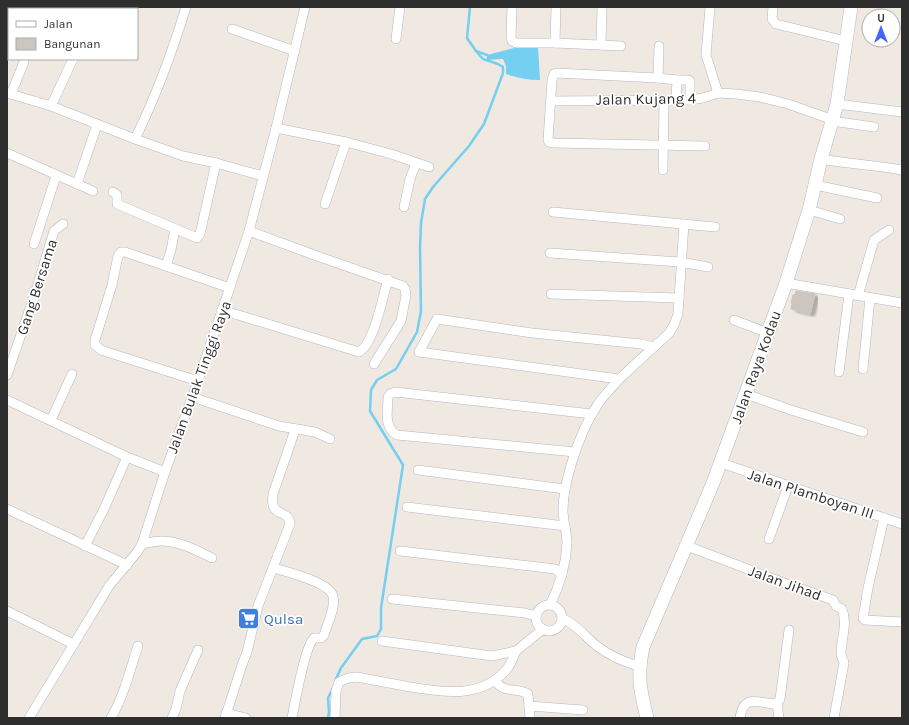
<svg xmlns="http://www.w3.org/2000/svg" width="909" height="725" font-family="Karla,sans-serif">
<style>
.water{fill:#75cff0}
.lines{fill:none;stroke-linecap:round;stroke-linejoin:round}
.stream{stroke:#75cff0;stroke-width:2.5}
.building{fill:#cbc7bf;stroke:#cbc5ba;filter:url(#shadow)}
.street-casing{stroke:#b4b7c1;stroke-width:10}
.secondary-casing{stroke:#b4b7c1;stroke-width:14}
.street{stroke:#fff;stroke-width:9}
.secondary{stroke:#fff;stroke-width:13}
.labels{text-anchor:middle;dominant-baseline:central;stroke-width:3.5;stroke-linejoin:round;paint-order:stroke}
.street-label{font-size:15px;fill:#2e2e2e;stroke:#fff}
.shop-label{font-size:15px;fill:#366cbe;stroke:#fff;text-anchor:start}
</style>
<defs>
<filter id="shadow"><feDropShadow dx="4.5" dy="2.5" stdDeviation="1" flood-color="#0004"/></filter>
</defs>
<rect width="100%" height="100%" fill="#efe9e1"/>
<path class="water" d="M522,46L538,47L540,80C529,80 517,78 506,74V66L503,59L487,60V55Z"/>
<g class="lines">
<g class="stream">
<polyline points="470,7 467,38 476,51 487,55"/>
<polyline points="335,681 341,668 362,639 377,636 381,629 381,608 403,465 370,411 371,390 377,380 396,369 417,332 421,311 420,248 421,223 425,199 433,187 469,146 484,124 503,73 503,67 498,64 483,59 476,51"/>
<polyline points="328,718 329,712 328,698 333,688"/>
</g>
</g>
<polygon class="building" points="796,291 815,294 810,314 791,309 792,304 791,303 793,295 795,295"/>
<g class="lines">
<defs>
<g id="street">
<polyline points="512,7 511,37 512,41 516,43 555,43 621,46"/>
<polyline points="710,7 706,55 718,93"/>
<polyline points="773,7 772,19 776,24 846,41"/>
<polyline points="88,9 89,7"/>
<polyline points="232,29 295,51"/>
<polyline points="396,39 400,7"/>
<polyline points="555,43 556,7"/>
<polyline points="601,45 602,7"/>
<polyline points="658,78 659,46"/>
<polyline points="677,80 688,80 690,81 690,100"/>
<polyline points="7,93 51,106 135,139 183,156 216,163 263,176"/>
<polyline points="11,94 24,62"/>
<polyline points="676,100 677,80 658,78 556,73 554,74 552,80 548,140 549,142 554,143 705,146"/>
<polyline points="551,101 690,100 703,98 718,93 736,94 760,97 788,104 839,122 874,127"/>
<polyline points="837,104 902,112"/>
<polyline points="51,106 73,59"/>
<polyline points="276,128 346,142 391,154 429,167"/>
<path d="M135,139C156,96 172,53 186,7"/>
<polyline points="7,153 93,191"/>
<path d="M821,159C848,164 875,165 902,170"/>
<polyline points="663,170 664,101"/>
<polyline points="77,184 97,125"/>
<polyline points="815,185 877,198"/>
<polyline points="113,192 117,195 117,204 197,238 200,234 216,163"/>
<polyline points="325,204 346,142"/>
<polyline points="404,207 410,179 416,163"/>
<polyline points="809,210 840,219"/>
<polyline points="553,212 715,227"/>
<polyline points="249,231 317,256 403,286 405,289 406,295 401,321 374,364"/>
<polyline points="34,244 56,176"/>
<polyline points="550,253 680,262 708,267"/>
<polyline points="166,266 171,250 175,229"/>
<polyline points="786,283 902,303"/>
<polyline points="551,294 679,298"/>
<polyline points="858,296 874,240 889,230"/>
<path d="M222,310L359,352C374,344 383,296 388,279"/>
<polyline points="734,320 768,333"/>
<polyline points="863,369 870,298"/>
<polyline points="839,372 849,294"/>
<polyline points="7,375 35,294 54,231 63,224"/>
<polyline points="619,379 419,352 437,319 532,333 641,344 654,347"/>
<polyline points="198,381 107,352 101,350 95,345 95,340 112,285 118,256 121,252 125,252 230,288"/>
<polyline points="746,394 791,410 863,432"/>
<polyline points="192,397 279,426 315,432 330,439"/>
<polyline points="7,400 127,457 165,472"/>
<polyline points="51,420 72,374"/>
<path d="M575,452L397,435C383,427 388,410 388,397L390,394L395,392L592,414"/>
<polyline points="721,463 902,524"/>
<polyline points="418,470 565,489"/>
<polyline points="407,507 565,526"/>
<polyline points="7,509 127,565"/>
<polyline points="884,518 868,588 863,618 865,620 902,622"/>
<polyline points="769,539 788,486"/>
<path d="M142,544C148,543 155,541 161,541C179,541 196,550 212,558"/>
<polyline points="85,546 104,509 127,457"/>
<path d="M687,546L787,584L833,600L836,606L842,609C848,624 841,639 841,654C841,658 844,660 844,663L834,718"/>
<polyline points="400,551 547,568 555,569 562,574"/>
<path d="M274,568C287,572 329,582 333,596C336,608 327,624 324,635L321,638H314C305,646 295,703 292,718"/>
<polyline points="392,599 525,613 536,616"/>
<circle cx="549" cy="618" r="13"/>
<path d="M550,605C560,585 566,565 567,543C567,532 563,521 563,510C563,494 567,478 572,462C578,442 586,422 598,404C618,377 645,356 669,333L674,325L678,314L684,224"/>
<polyline points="7,611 73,644"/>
<path d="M562,619C575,622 586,638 597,646C610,656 623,662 639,666"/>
<polyline points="382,641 492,656 516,651 543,629"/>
<path d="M495,680C504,695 516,686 528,694L530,718"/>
<polyline points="777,703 779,718"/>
<polyline points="529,706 583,710"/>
<polyline points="226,713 246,718"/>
<polyline points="29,718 109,586 138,551 142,544 165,472 198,381 249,231 276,128 305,7"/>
<path d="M111,718C124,696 130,670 138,646"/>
<polyline points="172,718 176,709 180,691 198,650"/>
<path d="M225,718L242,665L247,652L258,606L290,524C290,512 275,515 273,505C272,502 273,497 273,494L295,430"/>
<path d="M335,718L336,691L339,682L348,678L357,677C373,680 389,683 405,686C440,692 480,700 506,670C511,665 513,657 516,651"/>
<path d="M740,718C743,695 756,702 774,704L777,703L780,699L789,630"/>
</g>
<path id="secondary" d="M647,718C640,690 637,676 643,647L713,483L786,283L809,210L821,159L837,104L851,7"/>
</defs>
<use href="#street" class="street-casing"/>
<use href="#secondary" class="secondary-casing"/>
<use href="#street" class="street"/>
<use href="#secondary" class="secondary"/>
</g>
<defs>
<symbol id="supermarket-square" viewBox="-11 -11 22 22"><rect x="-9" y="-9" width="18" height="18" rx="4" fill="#3f7fe0" stroke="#fff"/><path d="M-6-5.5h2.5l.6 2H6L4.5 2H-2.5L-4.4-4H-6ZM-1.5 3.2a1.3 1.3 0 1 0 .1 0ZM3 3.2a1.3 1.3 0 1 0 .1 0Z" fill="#fff"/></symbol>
</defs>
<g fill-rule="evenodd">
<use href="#supermarket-square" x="236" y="606" width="25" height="25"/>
</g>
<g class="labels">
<g class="street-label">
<text transform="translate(646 99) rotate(-1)">Jalan Kujang 4</text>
<text transform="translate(37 287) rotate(-72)">Gang Bersama</text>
<text transform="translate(756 367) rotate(-70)">Jalan Raya Kodau</text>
<text transform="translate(199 377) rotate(-70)">Jalan Bulak Tinggi Raya</text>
<text transform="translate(811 494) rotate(18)">Jalan Plamboyan III</text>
<text transform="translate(785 583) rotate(20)">Jalan Jihad</text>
</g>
<g class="shop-label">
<text x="264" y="619">Qulsa</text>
</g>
</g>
<rect width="909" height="725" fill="none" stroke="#2e2e2e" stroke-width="16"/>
<rect x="8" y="8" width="130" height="52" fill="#ffffff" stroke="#ababab"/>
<rect x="16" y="21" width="20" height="6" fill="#ffffff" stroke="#ababab"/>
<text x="44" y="28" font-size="12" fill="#2e2e2e">Jalan</text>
<rect x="16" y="38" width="20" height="12" fill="#cbc7bf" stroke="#ababab"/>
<text x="44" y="48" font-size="12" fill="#2e2e2e">Bangunan</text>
<g transform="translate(881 28)"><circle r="19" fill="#ffffff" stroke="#ababab"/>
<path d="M0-3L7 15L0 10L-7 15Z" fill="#4264fb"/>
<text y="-6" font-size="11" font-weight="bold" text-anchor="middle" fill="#2e2e2e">U</text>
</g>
</svg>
